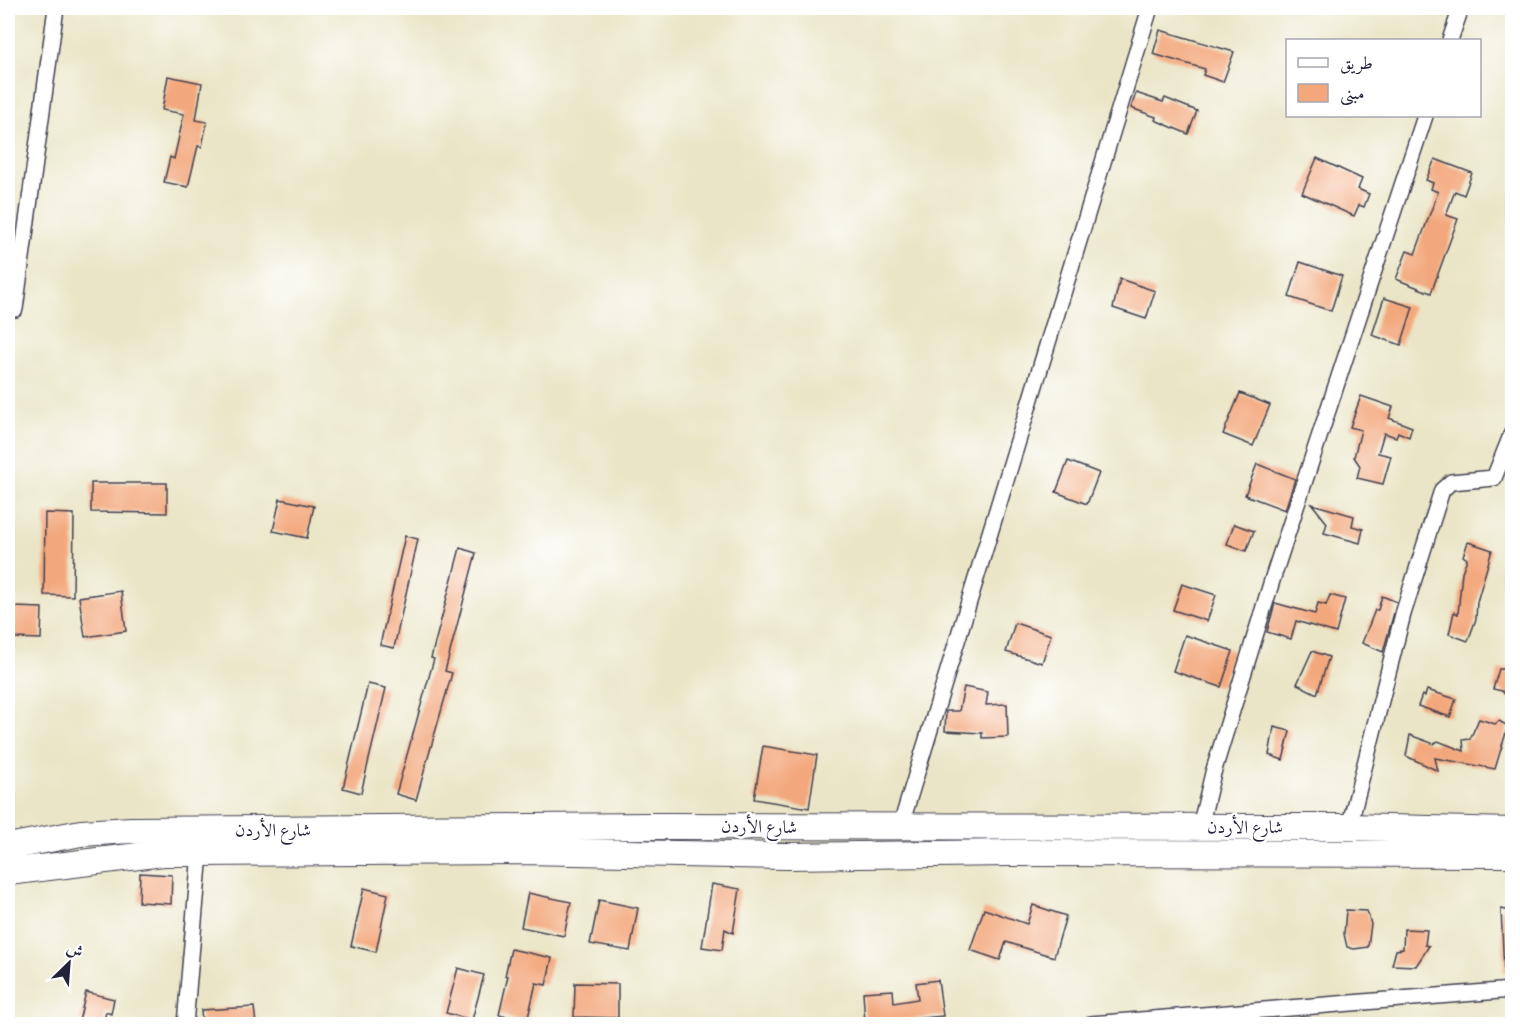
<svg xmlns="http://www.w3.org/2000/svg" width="1520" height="1032" font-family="'Libre Bodoni',Amiri,serif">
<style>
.building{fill:#f3a77b}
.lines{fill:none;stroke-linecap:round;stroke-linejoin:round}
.minor-casing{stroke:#403f50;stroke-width:18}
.trunk-casing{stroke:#403f50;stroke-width:28}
.minor{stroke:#fff;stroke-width:15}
.trunk{stroke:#fff;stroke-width:26}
.labels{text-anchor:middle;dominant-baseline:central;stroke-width:5;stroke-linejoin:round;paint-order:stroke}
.street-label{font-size:18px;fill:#22223b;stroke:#fff}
</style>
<rect width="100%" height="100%" fill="#fff"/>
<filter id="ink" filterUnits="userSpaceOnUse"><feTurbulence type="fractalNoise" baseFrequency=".0167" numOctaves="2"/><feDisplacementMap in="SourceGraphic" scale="12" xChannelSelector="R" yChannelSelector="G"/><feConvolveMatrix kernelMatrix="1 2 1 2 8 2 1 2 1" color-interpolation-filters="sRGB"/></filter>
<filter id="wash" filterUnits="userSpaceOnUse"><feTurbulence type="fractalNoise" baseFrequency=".008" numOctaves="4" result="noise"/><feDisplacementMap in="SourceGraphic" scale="24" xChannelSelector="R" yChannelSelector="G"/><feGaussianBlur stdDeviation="1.35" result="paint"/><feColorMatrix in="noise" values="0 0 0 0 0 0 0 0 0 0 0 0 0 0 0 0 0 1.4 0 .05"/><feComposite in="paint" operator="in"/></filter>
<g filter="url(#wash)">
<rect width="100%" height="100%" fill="#eae5c6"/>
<g id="blocks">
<g class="building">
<polygon points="1160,30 1234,52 1223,82 1203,75 1205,69 1153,54"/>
<polygon points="168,76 202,83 196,120 207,122 202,147 198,146 188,187 164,182 170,157 174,159 184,114 162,110"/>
<polygon points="1136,93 1163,102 1165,98 1197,111 1188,134 1155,120 1156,117 1131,108"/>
<polygon points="1317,158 1362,179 1358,189 1369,194 1364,207 1359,205 1354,216 1302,193"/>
<polygon points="1435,159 1472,173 1464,195 1455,191 1446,215 1458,219 1431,293 1396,279 1407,251 1415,254 1438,192 1431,189 1433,183 1426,180"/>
<polygon points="1300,262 1342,276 1331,311 1289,297"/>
<polygon points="1120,279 1155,291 1146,319 1113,308"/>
<polygon points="1384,298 1413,307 1401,345 1372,335"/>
<polygon points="1240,393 1270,405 1253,446 1223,434"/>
<polygon points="1361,396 1393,407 1389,418 1412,427 1409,437 1398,432 1396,437 1384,433 1378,453 1391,456 1383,484 1357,478 1360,466 1354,457 1361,430 1350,427"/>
<polygon points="1068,461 1099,473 1087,504 1056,492"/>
<polygon points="1257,464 1295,479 1285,510 1245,495"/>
<polygon points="91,483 167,483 167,513 91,512"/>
<polygon points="280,499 314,506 307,538 273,531"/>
<polygon points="1312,504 1354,516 1352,526 1363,529 1360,543 1324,533 1327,523"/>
<polygon points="45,513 74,514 73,596 44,595"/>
<polygon points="1234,524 1254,531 1246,551 1227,544"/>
<polygon points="405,536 418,539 394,648 380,645"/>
<polygon points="1468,542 1492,550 1477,602 1476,619 1468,641 1449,634 1454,612 1458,614 1462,572 1467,559 1463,556"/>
<polygon points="460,548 476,553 445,671 452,673 416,800 396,794 434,659 431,658"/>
<polygon points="1182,584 1216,595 1207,621 1173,610"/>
<polygon points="121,591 126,631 85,637 79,597"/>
<polygon points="1330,595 1345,599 1336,633 1296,621 1291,639 1267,632 1275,603 1315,614 1318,603 1326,605"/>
<polygon points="1382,596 1397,602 1383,652 1362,643 1375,610 1378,610"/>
<polygon points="15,607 42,608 41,639 14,638"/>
<polygon points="1015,623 1051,635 1042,663 1006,652"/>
<polygon points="1185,635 1233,651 1221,687 1173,671"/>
<polygon points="1312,651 1329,657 1317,694 1297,684"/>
<polygon points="1499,669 1512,669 1512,702 1502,691 1493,689"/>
<polygon points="368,684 386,688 361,793 343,788"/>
<polygon points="964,687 988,692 986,705 1007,704 1008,737 982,738 982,733 945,731 946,711 959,711"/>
<polygon points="1427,690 1456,699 1450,717 1418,706 1422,695 1425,696"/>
<polygon points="1479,719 1495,724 1499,721 1508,726 1495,769 1435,758 1438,771 1406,756 1410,735 1434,744 1438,741 1464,751 1463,740 1470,739"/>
<polygon points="1274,727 1290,731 1283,760 1269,755"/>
<polygon points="763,746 817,755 809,808 754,799"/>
<polygon points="140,873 172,875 171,904 139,902"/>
<polygon points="712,884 740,889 733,933 725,929 722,950 702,947"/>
<polygon points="364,888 388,894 376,952 351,946"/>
<polygon points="528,893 571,902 564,936 521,927"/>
<polygon points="599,900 638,908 630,951 590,944"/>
<polygon points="1033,905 1066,916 1054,957 1006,942 1000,960 970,950 984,909 1027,924"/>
<polygon points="1501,909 1512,911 1512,972 1504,972"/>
<polygon points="1346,910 1367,911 1371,924 1368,947 1354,949 1347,947 1344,934"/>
<polygon points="1404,929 1427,930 1425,945 1429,946 1416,966 1392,965 1396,950 1403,949"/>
<polygon points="511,949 552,958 546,985 536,983 527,1022 499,1015 508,976 505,976"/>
<polygon points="458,968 484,975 472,1020 446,1013"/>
<polygon points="938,980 943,1016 865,1024 863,992 893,990 894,1003 918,999 916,983"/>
<polygon points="575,983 618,984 618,1018 574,1017"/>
<polygon points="86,992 114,999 111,1014 106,1012 103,1024 79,1021"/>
<polygon points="254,1007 256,1024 202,1024 201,1010"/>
</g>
</g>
</g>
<g filter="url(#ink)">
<use href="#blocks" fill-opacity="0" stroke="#403f50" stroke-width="1.5"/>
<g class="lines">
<defs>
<g id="minor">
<polyline points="1450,40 1461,8"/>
<polyline points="15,309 56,8"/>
<polyline points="1200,827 1213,773 1274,574 1425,116"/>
<polyline points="1349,827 1403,614 1442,490 1451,482 1494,478 1512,433"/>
<polyline points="900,828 1150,8"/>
<polyline points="185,1024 200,853"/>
<polyline points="1091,1024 1512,990"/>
</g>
<g id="trunk">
<polyline points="8,847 81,833 131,830 651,826 1349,827 1512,831"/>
<polyline points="8,872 163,853 200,853 522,851 787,856 1009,853 1512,854"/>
</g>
</defs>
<use href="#minor" class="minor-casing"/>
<use href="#trunk" class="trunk-casing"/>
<use href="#minor" class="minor"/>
<use href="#trunk" class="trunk"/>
</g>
</g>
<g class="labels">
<g class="street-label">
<text transform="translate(759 827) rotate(1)">شارع الأردن</text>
<text x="1245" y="827">شارع الأردن</text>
<text x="273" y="830">شارع الأردن</text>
</g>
</g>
<rect width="1520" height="1032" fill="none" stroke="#fff" stroke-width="30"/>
<rect x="1286" y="39" width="195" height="78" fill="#ffffff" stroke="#a7a7b1" stroke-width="1.5"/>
<rect x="1298" y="58" width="30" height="9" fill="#ffffff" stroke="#a7a7b1" stroke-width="1.5"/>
<text x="1340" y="69" font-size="18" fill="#22223b">طريق</text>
<rect x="1298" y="84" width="30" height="18" fill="#f3a77b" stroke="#a7a7b1" stroke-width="1.5"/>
<text x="1340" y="99" font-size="18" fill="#22223b">مبنى</text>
<g transform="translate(69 963) rotate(25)" stroke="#ffffff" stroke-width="4.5" paint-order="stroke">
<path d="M0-4.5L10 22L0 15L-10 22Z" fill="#22223b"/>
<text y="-9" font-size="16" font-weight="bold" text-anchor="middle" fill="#22223b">ش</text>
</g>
</svg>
